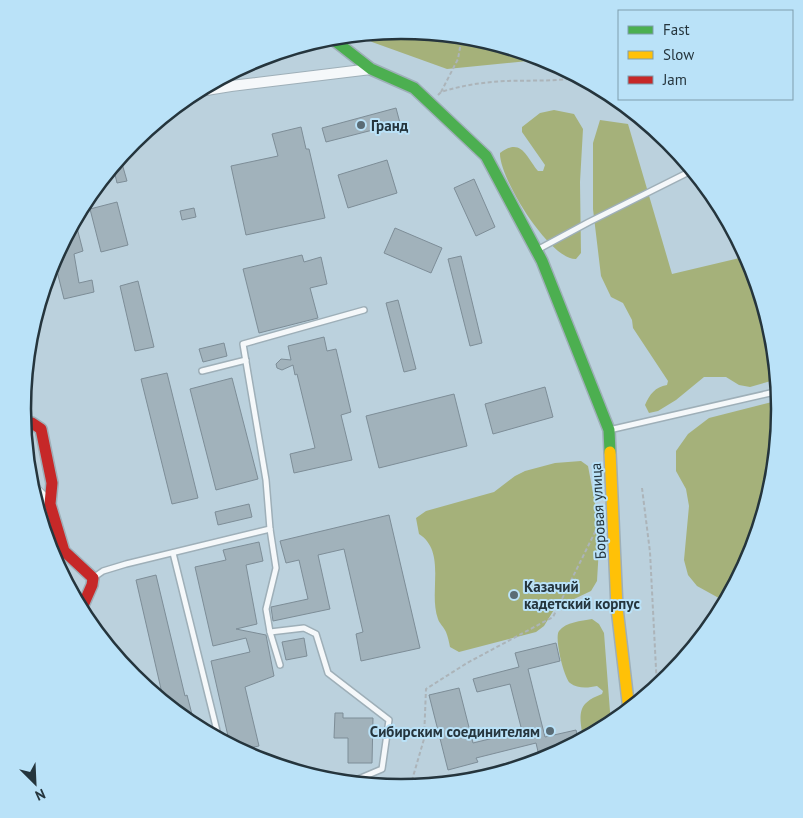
<svg xmlns="http://www.w3.org/2000/svg" width="803" height="818" font-family="'PT Sans',sans-serif">
<style>
.forest{fill:#a5b17a}
.building{fill:#a1b2bb;stroke:#7d8d97}
.lines{fill:none;stroke-linecap:round;stroke-linejoin:round}
.lane-casing{stroke:#9eafb8;stroke-width:8}
.street-casing{stroke:#9eafb8;stroke-width:12}
.fast-casing{stroke:#9eafb8;stroke-width:14}
.slow-casing{stroke:#9eafb8;stroke-width:14}
.jam-casing{stroke:#9eafb8;stroke-width:14}
.path{stroke:#acb4b9;stroke-width:2;stroke-dasharray:4 2.5;stroke-linecap:butt}
.lane{stroke:#f5f8fa;stroke-width:5}
.street{stroke:#f5f8fa;stroke-width:10}
.fast{stroke:#4caf50;stroke-width:11}
.slow{stroke:#ffc107;stroke-width:11}
.jam{stroke:#c62828;stroke-width:11}
.poi-dot{fill:#5a6c75;stroke:#bae2f8;stroke-width:2}
.labels{text-anchor:middle;dominant-baseline:central;stroke-width:4;stroke-linejoin:round;paint-order:stroke}
.poi-label{font-size:15px;font-weight:bold;fill:#25353d;stroke:#bae2f8;text-anchor:start}
.street-label{font-size:15px;fill:#25353d;stroke:#bae2f8}
.rim{fill:none;stroke:#25353d;stroke-width:2.5}
</style>
<rect width="100%" height="100%" fill="#bbd1dd"/>
<g class="forest">
<polygon points="402,30 476,37 548,59 447,69 372,42 361,34"/>
<path d="M554,110L574,114L583,129L580,182L581,253L576,259C550,260 499,178 500,153C521,137 526,156 538,171H543L545,165L522,132V127L540,113Z"/>
<path d="M600,120L628,124L672,274L748,256L752,264L773,335L778,379L750,387L739,385L726,377H704L676,400L658,411L649,413L645,405C650,394 655,387 667,385L668,381L633,328L632,320L623,303L611,297L601,276L593,209V143Z"/>
<polygon points="780,400 780,409 773,483 752,554 726,602 697,586 688,575 684,560 689,506 686,489 676,471 676,451 688,434 709,418"/>
<path d="M581,461L588,466L600,530L597,581L591,591L555,608L544,626L536,632L459,652L450,647C449,642 448,637 446,632C444,627 439,623 438,619C428,592 447,552 419,534L416,518L426,511L494,492L515,476L525,471L555,463Z"/>
<path d="M592,619L599,624L604,633L611,725L583,740C580,715 575,704 602,694L603,691L597,686C588,688 578,689 570,683C564,678 554,637 559,631C566,622 581,621 592,619Z"/>
</g>
<g class="building">
<polygon points="396,108 400,123 326,142 322,128"/>
<polygon points="301,127 306,149 309,149 325,218 246,235 231,166 278,156 272,134"/>
<polygon points="121,160 127,181 117,183 113,166 117,162"/>
<polygon points="387,160 397,193 348,208 338,175"/>
<polygon points="474,179 495,227 476,236 454,188"/>
<polygon points="117,202 128,245 101,252 90,209"/>
<polygon points="194,208 196,217 182,220 180,211"/>
<polygon points="75,220 83,251 74,254 79,283 92,280 94,292 64,299 54,259 55,257 65,256 62,243"/>
<polygon points="395,228 442,248 431,273 384,253"/>
<polygon points="302,255 304,262 321,257 327,284 310,288 318,318 259,333 243,269"/>
<polygon points="461,256 482,343 470,346 448,259"/>
<polygon points="138,281 154,347 135,351 120,286"/>
<polygon points="398,300 416,369 404,372 386,303"/>
<polygon points="324,337 327,351 336,349 351,412 341,415 352,460 294,473 290,454 315,448 297,374 295,375 293,365 282,370 277,368 276,364 281,359 291,360 288,346"/>
<polygon points="224,343 227,356 203,362 199,349"/>
<polygon points="167,373 198,498 172,504 141,379"/>
<polygon points="232,378 258,479 216,490 190,389"/>
<polygon points="545,387 553,417 493,434 485,404"/>
<polygon points="454,394 467,446 379,468 366,416"/>
<polygon points="249,504 252,517 218,525 215,512"/>
<polygon points="389,515 420,648 361,661 356,634 363,632 344,549 318,555 330,609 273,621 271,607 308,599 299,560 286,563 280,541"/>
<polygon points="259,542 263,561 246,565 257,624 236,629 266,635 274,676 245,687 259,746 240,750 230,745 211,661 250,652 246,638 213,646 195,567 226,560 223,550"/>
<polygon points="156,575 185,696 187,695 195,726 164,702 136,580"/>
<polygon points="304,638 307,656 286,660 282,642"/>
<polygon points="556,643 560,661 528,669 545,737 576,730 579,742 548,758 540,760 536,743 476,758 478,762 448,770 429,695 459,688 473,743 522,731 510,684 477,692 473,679 519,667 515,653"/>
<polygon points="335,713 343,713 343,718 373,718 372,763 348,763 348,738 334,738"/>
</g>
<g class="lines">
<defs>
<g id="lane">
<polyline points="537,250 589,222 693,170"/>
<polyline points="202,371 246,360"/>
<polyline points="609,430 779,391"/>
<polyline points="51,553 63,551"/>
<polyline points="173,553 219,739"/>
<polyline points="93,578 103,571 126,564 270,529"/>
<polyline points="270,632 304,628 316,634 328,673 389,720 382,769 349,783"/>
<polyline points="280,665 270,632 266,609 276,568 270,529 266,480 243,344 364,310"/>
<polyline points="439,782 499,774"/>
</g>
<g id="street">
<polyline points="194,92 231,86 371,69"/>
<polyline points="28,464 36,490 50,504"/>
</g>
<polyline id="fast" points="330,37 371,69 414,88 486,156 542,261 609,430 610,452"/>
<polyline id="slow" points="610,452 617,608 629,710"/>
<polyline id="jam" points="24,423 32,423 41,429 52,483 50,504 64,551 93,578 92,585 81,610"/>
</defs>
<use href="#lane" class="lane-casing"/>
<use href="#street" class="street-casing"/>
<use href="#fast" class="fast-casing"/>
<use href="#slow" class="slow-casing"/>
<use href="#jam" class="jam-casing"/>
<g class="path">
<polyline points="441,92 458,59 462,36"/>
<path d="M438,95L441,92C463,85 484,82 507,81C531,80 556,82 581,77"/>
<polyline points="642,488 650,552 657,688"/>
<polyline points="410,787 424,739 426,689 467,663 553,617 601,520"/>
</g>
<use href="#lane" class="lane"/>
<use href="#street" class="street"/>
<use href="#fast" class="fast"/>
<use href="#slow" class="slow"/>
<use href="#jam" class="jam"/>
</g>
<g class="poi-dot">
<circle cx="361" cy="125" r="5"/>
<circle cx="514" cy="595" r="5"/>
<circle cx="550" cy="731" r="5"/>
</g>
<g class="labels">
<g class="poi-label">
<text x="371" y="125">Гранд</text>
<text x="524" y="586">Казачий<tspan x="524" dy="17">кадетский корпус</tspan></text>
<text x="540" y="731" text-anchor="end">Сибирским соединителям</text>
</g>
<g class="street-label">
<text transform="translate(598 511) rotate(-93)">Боровая улица</text>
</g>
</g>
<path d="M0 0H803V818H0ZM31 409a370 370 0 1 1 740 0a370 370 0 1 1-740 0Z" fill="#bae2f8" fill-rule="evenodd"/>
<path class="rim" d="M31 409a370 370 0 1 1 740 0a370 370 0 1 1-740 0Z"/>
<rect x="618" y="10" width="175" height="90" fill="#bae2f8" stroke="#7e9dad"/>
<rect x="628" y="26" width="25" height="8" fill="#4caf50" stroke="#7e9dad"/>
<text x="663" y="35" font-size="15" fill="#25353d">Fast</text>
<rect x="628" y="51" width="25" height="8" fill="#ffc107" stroke="#7e9dad"/>
<text x="663" y="60" font-size="15" fill="#25353d">Slow</text>
<rect x="628" y="76" width="25" height="8" fill="#c62828" stroke="#7e9dad"/>
<text x="663" y="85" font-size="15" fill="#25353d">Jam</text>
<g transform="translate(35 783) rotate(156)" stroke="#bae2f8" stroke-width="4" paint-order="stroke">
<path d="M0-4L9 19L0 12L-9 19Z" fill="#25353d"/>
<text y="-8" font-size="14" font-weight="bold" text-anchor="middle" fill="#25353d">N</text>
</g>
</svg>
